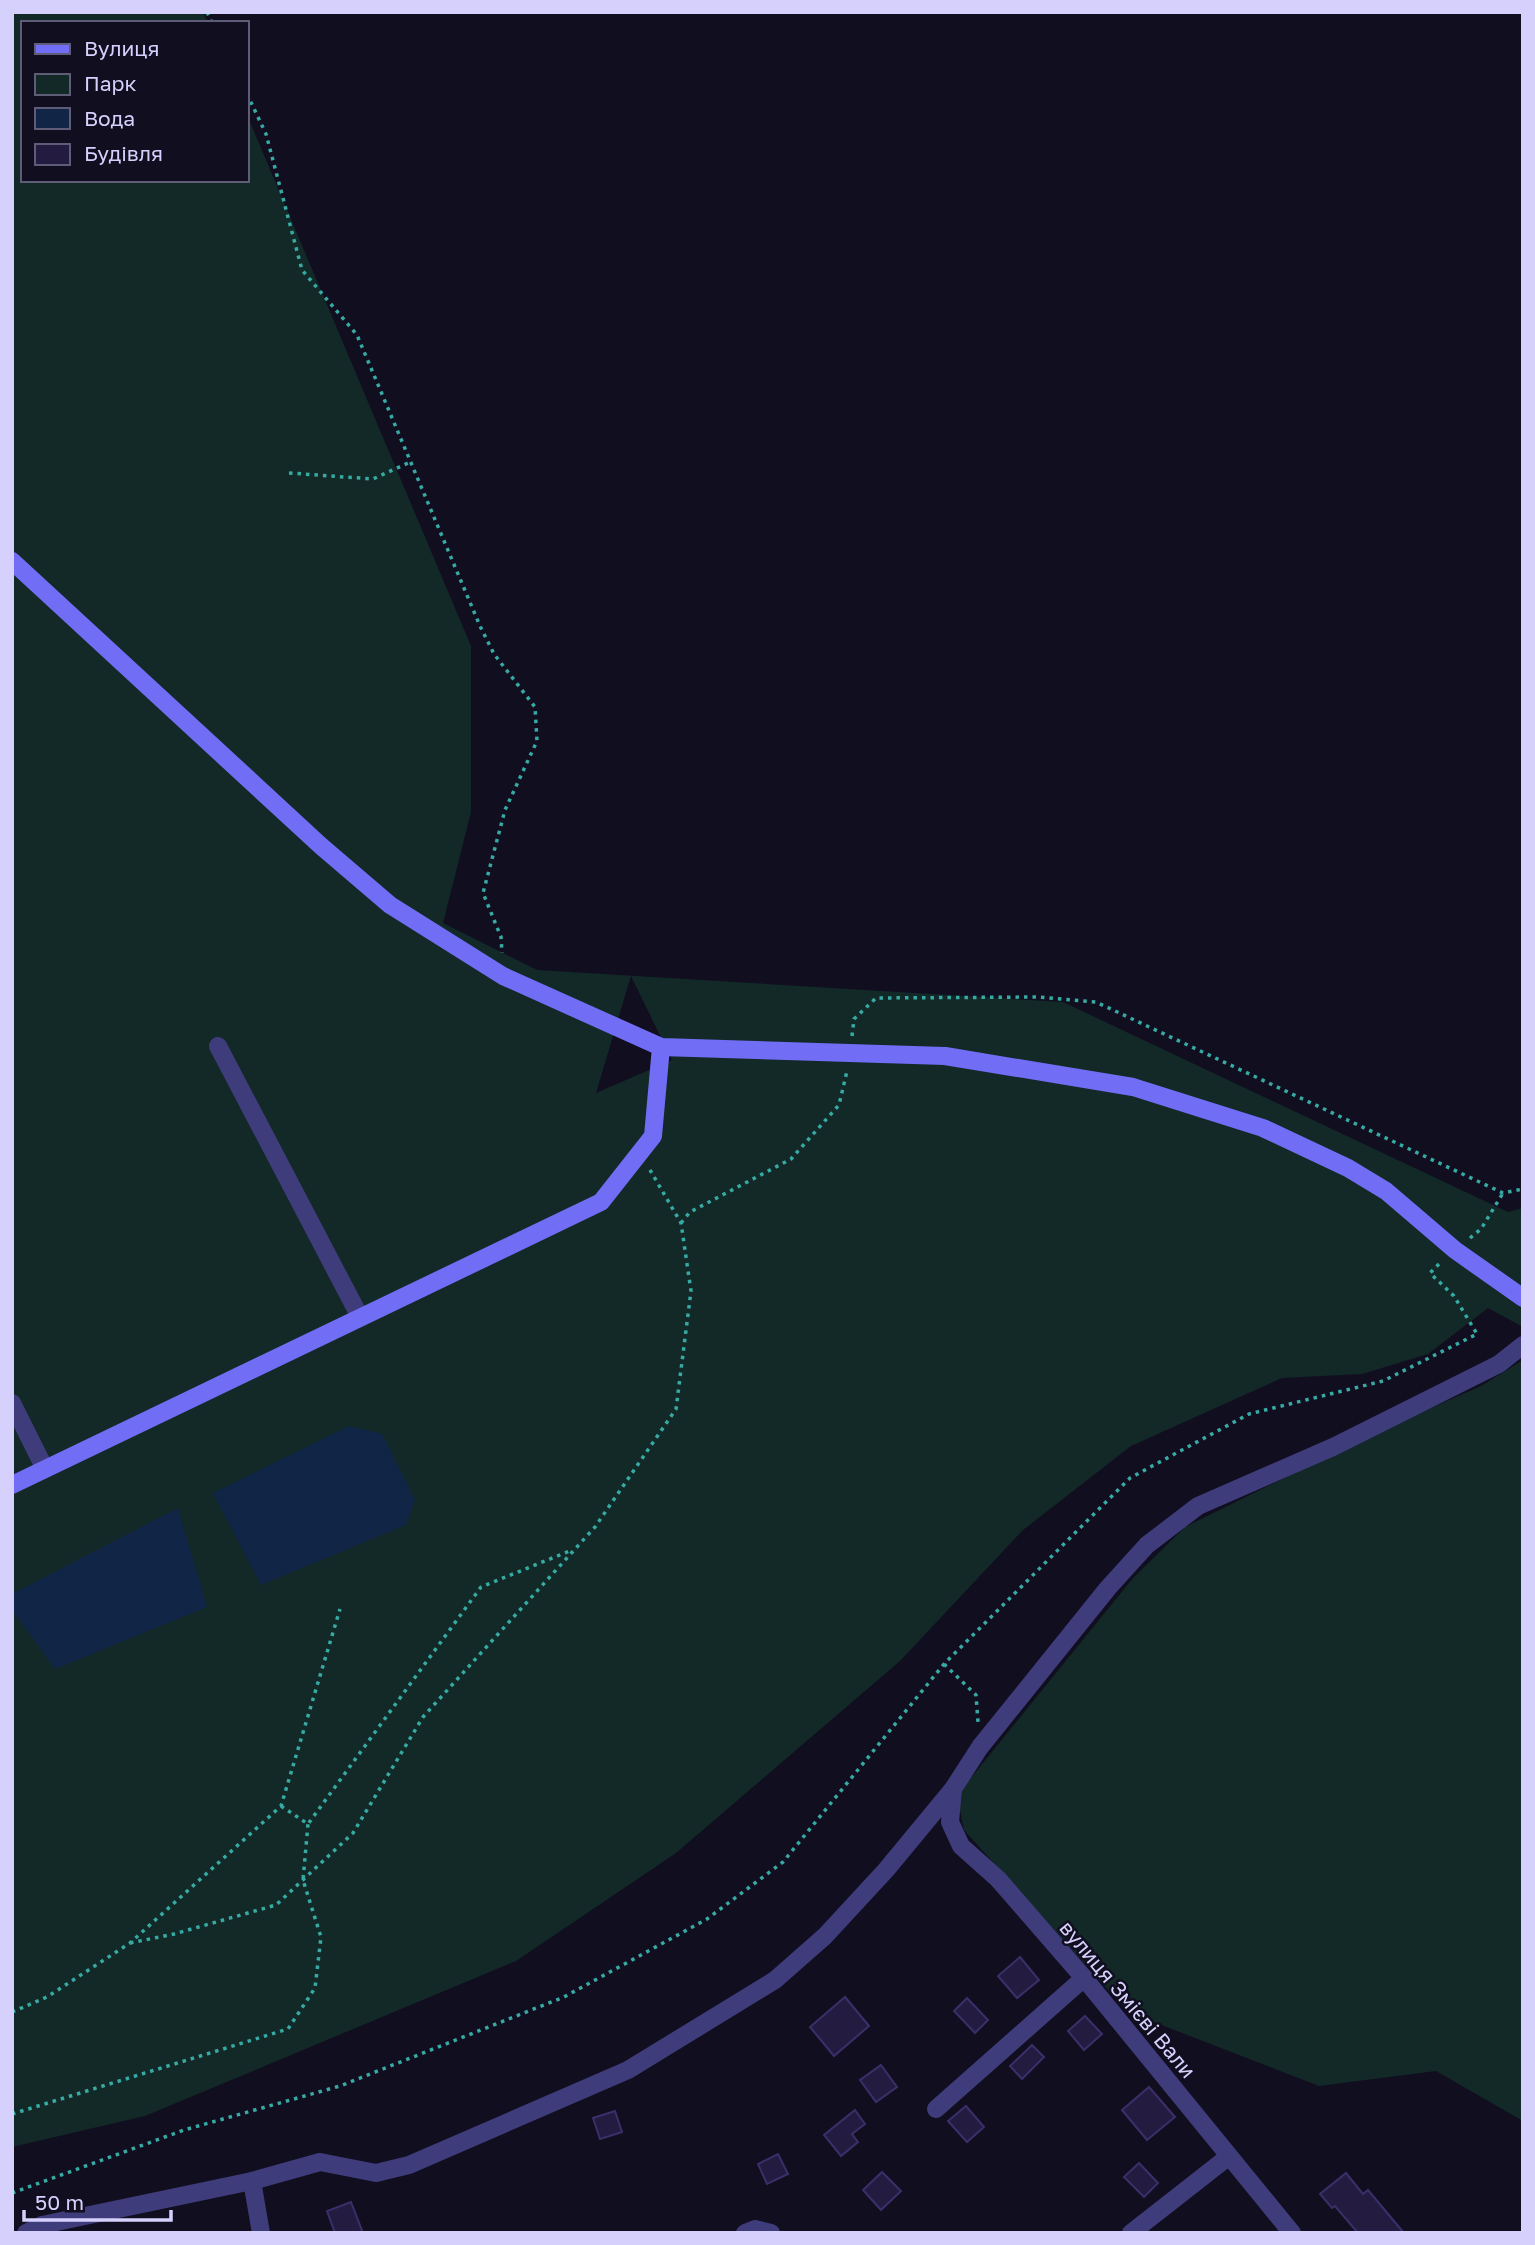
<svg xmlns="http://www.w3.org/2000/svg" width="1535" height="2245" font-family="'Golos Text',sans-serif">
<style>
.green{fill:#122928;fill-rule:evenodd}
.water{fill:#112646}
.building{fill:#231c40;stroke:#3b2f6a;stroke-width:2}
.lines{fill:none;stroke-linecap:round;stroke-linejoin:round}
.path{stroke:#36aaa3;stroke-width:3.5;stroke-dasharray:3.5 5;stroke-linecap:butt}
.street{stroke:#3f3c7c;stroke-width:18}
.secondary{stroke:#716ef5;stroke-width:18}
.labels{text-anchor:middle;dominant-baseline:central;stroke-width:5;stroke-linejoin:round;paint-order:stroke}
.street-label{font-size:21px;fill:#d5d0fc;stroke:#110e20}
</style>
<rect width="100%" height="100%" fill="#110e20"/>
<g class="green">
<path d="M12,12H203L208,23H23V180H247V115L471,646V812L443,923L537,970L1063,1002L1508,1212L1523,1208V1327L1488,1308L1428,1354L1362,1374L1282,1378L1131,1446L1023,1530L900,1661L676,1853L516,1961L145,2116L12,2147ZM631,976L672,1060L596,1093Z"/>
<polygon points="1523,1360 1523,2121 1436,2071 1319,2086 1128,2012 964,1830 957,1795 1133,1578 1185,1527 1381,1430 1481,1386"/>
</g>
<g class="water">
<polygon points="349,1426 382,1434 415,1500 406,1525 261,1585 213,1493"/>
<polygon points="178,1508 207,1607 55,1669 12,1610 12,1594"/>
</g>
<g class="building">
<polygon points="1020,1957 1039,1980 1017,1998 998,1976"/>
<polygon points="845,1997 869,2026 834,2056 810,2027"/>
<polygon points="967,1998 988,2020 975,2033 954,2011"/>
<polygon points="1085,2016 1102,2034 1084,2050 1068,2031"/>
<polygon points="1032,2045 1044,2057 1022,2079 1010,2066"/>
<polygon points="881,2065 897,2087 876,2102 860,2080"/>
<polygon points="1149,2087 1175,2117 1147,2140 1122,2110"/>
<polygon points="966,2106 984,2127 967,2142 948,2121"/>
<polygon points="855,2110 865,2124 852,2134 858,2142 841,2156 824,2135"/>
<polygon points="615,2111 622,2132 600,2139 593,2118"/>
<polygon points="778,2154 788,2174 767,2184 758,2164"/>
<polygon points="1139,2163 1158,2183 1144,2197 1124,2177"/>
<polygon points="882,2172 901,2191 881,2210 863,2190"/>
<polygon points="1346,2173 1363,2194 1368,2190 1404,2233 1358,2233 1335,2206 1332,2208 1320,2194"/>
<polygon points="351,2202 363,2233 335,2233 327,2211"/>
</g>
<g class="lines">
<g class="path">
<polyline points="207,12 212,23"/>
<polyline points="247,94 266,134 302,270 357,335 480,626 494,654 535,707 537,741 505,810 483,893 501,937 502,953"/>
<polyline points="289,473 373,479 408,463"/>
<polyline points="852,1036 854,1019 876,998 1038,997 1096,1002 1503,1193 1523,1189"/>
<polyline points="681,1223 690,1212 791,1159 839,1105 847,1071"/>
<polyline points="1470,1238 1481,1229 1503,1193"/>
<polyline points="944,1664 976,1695 978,1722"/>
<polyline points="281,1806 308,1824 481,1587 572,1550"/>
<polyline points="130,1943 174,1934 276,1905 353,1833 423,1717 595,1527 676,1409 691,1291 681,1223 650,1170"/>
<polyline points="12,2012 47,1997 130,1943 281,1806 340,1609"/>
<polyline points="12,2114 288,2029 315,1988 321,1937 303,1880 308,1824"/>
<polyline points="12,2193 184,2130 340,2086 564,1997 707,1919 783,1862 944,1664 1130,1478 1249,1414 1383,1381 1477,1334 1454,1296 1430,1273 1442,1261"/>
</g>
<g class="street">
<polyline points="218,1046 360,1317"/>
<polyline points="12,1403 44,1467"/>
<polyline points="953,1789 950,1822 961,1846 998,1879 1084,1978 1292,2233"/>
<polyline points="936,2109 1084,1978"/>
<polyline points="252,2181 261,2233"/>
<polyline points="26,2233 42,2225 252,2181 320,2162 376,2173 409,2165 628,2070 775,1980 825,1936 886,1870 953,1789 980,1747 1108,1588 1147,1545 1198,1506 1333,1447 1499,1364 1523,1345"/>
<polyline points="745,2233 755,2229 771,2233"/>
<polyline points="1131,2233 1228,2157"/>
</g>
<g class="secondary">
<polyline points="12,561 321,846 390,905 503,976 661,1047 945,1056 1133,1087 1263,1128 1348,1168 1386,1191 1455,1250 1523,1298"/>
<polyline points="12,1485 601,1202 653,1136 661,1047"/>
</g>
</g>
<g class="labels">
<g class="street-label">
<text transform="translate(1128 1999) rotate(50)">вулиця Змієві Вали</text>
</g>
</g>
<rect width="1535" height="2245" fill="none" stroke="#d5d0fc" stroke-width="28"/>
<rect x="21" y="21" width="228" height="161" fill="#110e20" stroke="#5f5c78" stroke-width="2"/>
<rect x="35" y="44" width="35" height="10" fill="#716ef5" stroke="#5f5c78" stroke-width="2"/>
<text x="84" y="56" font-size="21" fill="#d5d0fc">Вулиця</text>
<rect x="35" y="74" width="35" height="21" fill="#122928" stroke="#5f5c78" stroke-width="2"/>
<text x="84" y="91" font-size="21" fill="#d5d0fc">Парк</text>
<rect x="35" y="108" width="35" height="21" fill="#112646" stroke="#5f5c78" stroke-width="2"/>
<text x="84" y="126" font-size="21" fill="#d5d0fc">Вода</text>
<rect x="35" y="144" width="35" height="21" fill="#231c40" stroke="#5f5c78" stroke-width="2"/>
<text x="84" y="161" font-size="21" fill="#d5d0fc">Будівля</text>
<path d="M24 2210v10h147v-10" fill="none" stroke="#d5d0fc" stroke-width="3.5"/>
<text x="35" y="2210" font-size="21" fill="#d5d0fc" stroke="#110e20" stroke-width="5" paint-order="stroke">50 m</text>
</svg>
